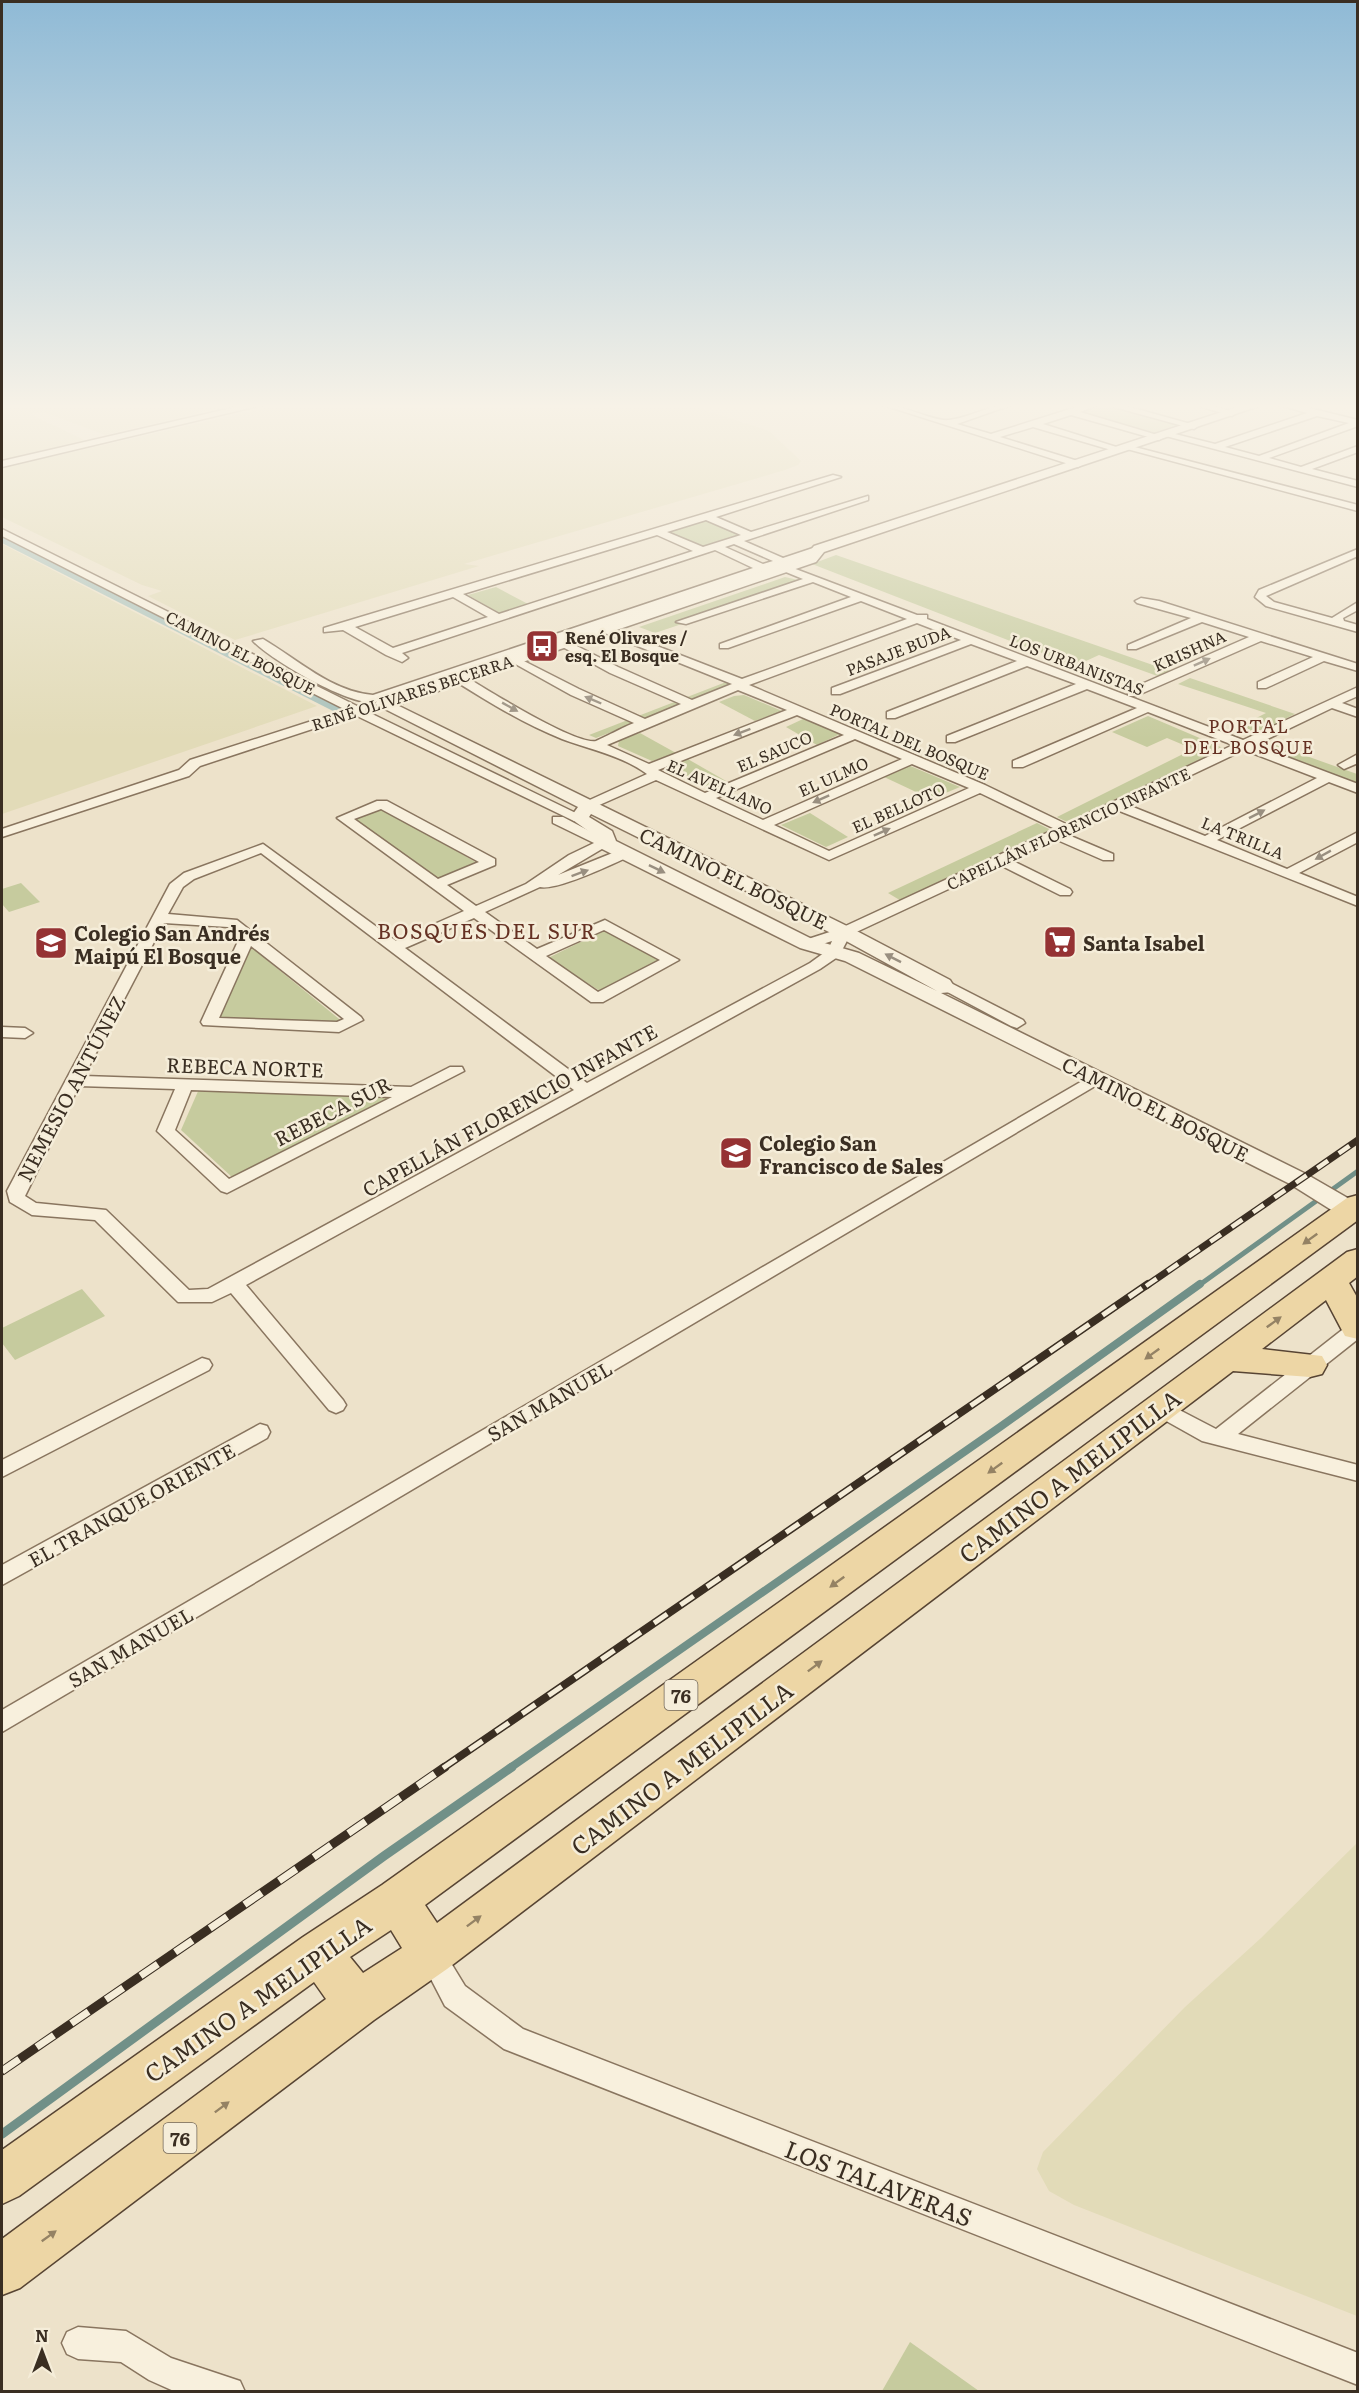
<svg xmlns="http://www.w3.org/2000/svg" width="1359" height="2393" font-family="Literata,serif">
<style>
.farmland{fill:#e2dbb8}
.green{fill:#c6cb9e}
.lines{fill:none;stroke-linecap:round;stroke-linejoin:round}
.stream-far2{stroke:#719088;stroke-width:5}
.stream-far1{stroke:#719088;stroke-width:8}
.stream{stroke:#719088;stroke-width:9}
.canal{fill:#aac2bb;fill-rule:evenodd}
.minor-casing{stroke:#89755f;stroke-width:3}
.tertiary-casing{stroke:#89755f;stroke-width:3}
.primary-casing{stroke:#574433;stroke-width:3}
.minor{fill:#f8f0dd;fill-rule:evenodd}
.tertiary{fill:#f8f0dd;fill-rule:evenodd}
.primary{fill:#edd6a5;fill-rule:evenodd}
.rail-far2-casing{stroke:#3a2e22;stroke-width:7}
.rail-far1-casing{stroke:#3a2e22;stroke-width:8}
.rail-casing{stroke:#3a2e22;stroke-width:9}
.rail-far2{stroke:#f5edd9;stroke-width:4.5;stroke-dasharray:13;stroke-linecap:butt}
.rail-far1{stroke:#f5edd9;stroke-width:5;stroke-dasharray:16;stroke-linecap:butt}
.rail{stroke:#f5edd9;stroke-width:7;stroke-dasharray:21;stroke-linecap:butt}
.oneway{fill:#998f80}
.oneway2{fill:#948264}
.labels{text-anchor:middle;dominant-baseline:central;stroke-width:5;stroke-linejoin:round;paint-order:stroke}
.far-poi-label{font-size:16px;font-weight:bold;fill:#3a2e22;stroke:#f5edd9;text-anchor:start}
.far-street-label{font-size:16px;fill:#3a2e22;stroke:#f5edd9}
.far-neighbourhood-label{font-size:18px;letter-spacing:1.5px;fill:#653123;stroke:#f5edd9}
.shield{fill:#f5edd9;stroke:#726759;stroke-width:1.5}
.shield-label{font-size:18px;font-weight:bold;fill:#3a2e22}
.street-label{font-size:20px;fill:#3a2e22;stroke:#f5edd9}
.poi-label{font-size:20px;font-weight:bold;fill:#3a2e22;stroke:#f5edd9;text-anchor:start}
.neighbourhood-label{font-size:21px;letter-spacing:1.5px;fill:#653123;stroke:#f5edd9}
.near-street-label{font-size:24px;fill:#3a2e22;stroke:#f5edd9}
</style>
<rect width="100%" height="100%" fill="#ede2ca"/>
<g class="farmland">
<polygon points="2,404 236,404 105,435 44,412 30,414 84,440 2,460"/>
<polygon points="283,404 686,404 769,431 801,461 798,465 785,470 464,564 479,566 235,640 148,596 162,591 142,585 2,517 2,468"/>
<polygon points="2,544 317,706 2,814"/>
<polygon points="1357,1843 1357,2316 1074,2205 1049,2191 1037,2169 1043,2152 1185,2007 1261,1938"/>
</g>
<g class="green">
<polygon points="1105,405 1183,423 1150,434 1078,412"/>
<polygon points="704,520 739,535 701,548 666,532"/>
<polygon points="836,555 1173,672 1163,678 1099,655 1075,666 812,564"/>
<polygon points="785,577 807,582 655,633 639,627"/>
<polygon points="496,587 528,604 499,613 468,595"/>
<path d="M1190,678L1295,714C1274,724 1258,737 1235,729L1266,713L1178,684Z"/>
<polygon points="726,682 732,685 596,738 589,735"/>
<polygon points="744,695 782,711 755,721 719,702 734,696"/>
<polygon points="1148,716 1223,748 1071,824 1057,817 1193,749 1167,738 1147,747 1112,732"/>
<polygon points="803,719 842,733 817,745 786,727"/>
<polygon points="640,733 676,753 652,761 618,746 619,740"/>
<polygon points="1267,742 1357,774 1357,785 1255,747"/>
<polygon points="686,758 726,781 709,787 663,766"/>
<polygon points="908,765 960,787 931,799 882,776"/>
<polygon points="381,808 479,864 440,880 354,819"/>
<polygon points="810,813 848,837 826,847 781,825"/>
<polygon points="1037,823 1053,831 903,902 888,893"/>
<polygon points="21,883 40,902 9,912 2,904 2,889"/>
<polygon points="607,929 660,960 600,991 548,958"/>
<polygon points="251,947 344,1023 218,1019"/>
<polygon points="199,1089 395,1096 233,1178 181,1130"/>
<polygon points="82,1289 105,1316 15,1360 2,1343 2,1328"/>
<polygon points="910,2342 979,2391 882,2391"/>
</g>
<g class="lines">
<polyline class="stream-far2" points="1198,1286 1358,1171"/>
<polyline class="stream-far1" points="510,1768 1000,1427 1200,1284"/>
<polyline class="stream" points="2,2134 384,1856 512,1767"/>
<polygon class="canal" points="2,535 347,707 349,710 342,714 337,713 2,543"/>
<defs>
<g id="minor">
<polygon points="249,404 266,404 2,467 2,461"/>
<path d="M880,404C902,404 934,422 949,420C972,417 991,404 1014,404L957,424L991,434L1086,404H1100L1080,412L1164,437L1159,440L1071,415L1043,424L1126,450L1118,452L1033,427L1000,437L1081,462L1083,464L1078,467Z"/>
<polygon points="1103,404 1119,404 1198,426 1194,429"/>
<polygon points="1192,404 1208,404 1236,413 1232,416"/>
<path d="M1276,404H1293L1358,420V426L1269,458L1301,467L1358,446V452L1312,469L1358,481V487L1162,435L1167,432L1215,444L1307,413ZM1317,416L1349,423L1259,456L1225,447Z"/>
<polygon points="1127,445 1358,505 1358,511 1127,449"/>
<path d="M833,475L841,477L716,517L751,532L868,496V500L744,541L783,558L819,546L824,549L823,551L514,656L579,689L645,719L681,704L610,673L559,645V641H567L618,667L692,700L732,684L600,631V627H608L742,679L907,619L861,601L728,648H720V644L851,597L813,582L686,624L676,622L803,579L781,570L780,568L785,565L917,615H927V619L1243,740L1358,687V696L1342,703L1358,709V717L1332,708L1255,745L1358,784V793L1329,782L1217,840L1287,869L1358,832V842L1299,873L1358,897V906L1117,810L1066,834L1113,854V860H1103L1055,839L1011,860L1070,889L1072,892L1070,895H1060L1000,865L850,935L839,956L820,969L246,1285L343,1400L346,1405L343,1410L336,1413L329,1410L231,1293L212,1302H178L95,1220L32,1215L10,1202L7,1191L170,884L184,873L263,844L396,941L464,911L337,818L377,801H387L495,859V865L447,885L476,906L526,884L569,855L594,843L553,823V817H563L612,843L558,875L620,850H630V856C613,864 557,891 540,887L485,912L537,949L605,920L679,960L603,1002H591L474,918L405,948L587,1083L810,963L828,950L832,941L807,949L802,947L799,944L802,941L839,929L1055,829L980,793L829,860L656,780L588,810L581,806L583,803L647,774C623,756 589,749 562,739C524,724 489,702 455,681V676C429,684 402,698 375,702C349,706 271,660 253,641L263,639C297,659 332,692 373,695L753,568L715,550L402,653L408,658L402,662L386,655L343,630L324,632V628ZM706,520L741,535L703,547L667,532ZM657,535L693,551L499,614L463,594ZM734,544L773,561L763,564L725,547ZM453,597L488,617L393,648L355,627ZM917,623L961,640L832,688V694H840L971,644L1017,661L887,712V718H895L1027,666L1076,684L947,736V742H955L1087,689L1137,708L1013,761V767H1023L1148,712L1233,745L1066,824L985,785L749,685ZM509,657L510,661L571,695L634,723C626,726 601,739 596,741C575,745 484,688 463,675H457ZM738,690L787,710L649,764L607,745ZM797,715L844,735L705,793L658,770ZM855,739L902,759L763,820L716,798ZM1244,750L1317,778L1205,836L1128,805ZM912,764L969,788L829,851L774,825ZM381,809L479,862L438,879L354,819ZM261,853L574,1090L208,1289L189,1290L106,1210L36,1203L25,1196L79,1086L175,1089L157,1131L221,1191L227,1193L464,1071L462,1067H450L411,1087L84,1076L164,923L228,927L240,937L201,1022L203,1025L339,1032L363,1020L361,1017L237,920L168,914L183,887L194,879ZM604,930L660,960L598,992L546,956ZM251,946L344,1019L337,1022L219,1018ZM191,1090L392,1097L229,1179L175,1130Z"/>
<polygon points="2,529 357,706 365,706 366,711 586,818 584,821 574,821 355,715 200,766 189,776 2,837 2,829 179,770 190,760 346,710 2,536"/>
<polygon points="1358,549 1358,556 1266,596 1274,602 1332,618 1358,602 1358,610 1343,618 1344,621 1358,625 1358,632 1266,606 1255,597 1259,590"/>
<polygon points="1141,598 1159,601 1358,664 1358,671 1324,661 1266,688 1258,688 1258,682 1313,657 1261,641 1136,696 1128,696 1128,690 1249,637 1202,622 1136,649 1128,649 1128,645 1191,618 1137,603 1135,601"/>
<polygon points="1358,754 1358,763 1344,769 1338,765"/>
<polygon points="943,979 1023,1020 1025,1023 1017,1028 1011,1026 938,987 935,984 938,981"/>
<polygon points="2,1027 25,1028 33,1033 25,1038 2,1037"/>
<polygon points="1096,1073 1104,1078 1102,1082 2,1732 2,1710"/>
<polygon points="1358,1321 1358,1339 1238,1434 1358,1465 1358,1481 1202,1441 1152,1413 1149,1408 1152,1403 1159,1400 1166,1403 1216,1429 1351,1323"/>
<polygon points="202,1358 209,1360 212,1365 209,1370 2,1477 2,1460"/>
<polygon points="260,1424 267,1426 270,1432 267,1438 2,1585 2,1565"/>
<polygon points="431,1941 440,1945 465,1986 523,2029 1358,2353 1358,2385 504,2049 445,2006 418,1954 422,1945"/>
<polygon points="78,2327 126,2331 171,2358 240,2381 245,2392 176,2392 149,2380 121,2362 78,2359 67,2354 62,2343 67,2332"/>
</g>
<path id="tertiary" d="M1246,404H1265L824,552L816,562L397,705L851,928L950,980L955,988L952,992L941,993L1306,1174L1358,1204V1216L1350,1218L1341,1216L1290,1184L845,961L800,948L598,847L596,843L598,838L570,818L578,807L375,704L377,701L806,556L814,546ZM591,814L837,936L937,991L859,953L814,940L616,841L612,831L589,817Z"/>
<path id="primary" d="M1358,1195V1220L425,1905L437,1923L1347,1252L1358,1249V1276L1349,1283L1358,1299V1339L1345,1336L1326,1300L1262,1349L1322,1356L1327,1365L1322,1374L1310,1377L1233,1371L447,1969L374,2020L20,2288L2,2295V2239L326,1999L314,1982L19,2196L2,2204V2150L303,1937L382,1885L1347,1198ZM391,1930L402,1948L363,1973L350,1957Z"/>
</defs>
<use href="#minor" class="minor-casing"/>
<use href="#tertiary" class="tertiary-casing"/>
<use href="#primary" class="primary-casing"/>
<use href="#minor" class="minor"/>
<use href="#tertiary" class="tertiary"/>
<use href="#primary" class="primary"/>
<defs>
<polyline id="rail-far2" points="1146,1286 1358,1140"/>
<polyline id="rail-far1" points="443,1768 1148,1284"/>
<polyline id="rail" points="2,2071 445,1767"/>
</defs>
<use href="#rail-far2" class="rail-far2-casing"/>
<use href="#rail-far1" class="rail-far1-casing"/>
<use href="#rail" class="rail-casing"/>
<use href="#rail-far2" class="rail-far2"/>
<use href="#rail-far1" class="rail-far1"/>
<use href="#rail" class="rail"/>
</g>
<defs><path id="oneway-solid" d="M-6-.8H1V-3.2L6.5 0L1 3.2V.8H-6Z" transform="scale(1.5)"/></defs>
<g class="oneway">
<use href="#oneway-solid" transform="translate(1202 662) rotate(-24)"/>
<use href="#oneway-solid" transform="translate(593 700) rotate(-157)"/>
<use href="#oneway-solid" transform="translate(510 707) rotate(29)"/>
<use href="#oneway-solid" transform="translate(742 732) rotate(159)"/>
<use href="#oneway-solid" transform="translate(821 799) rotate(156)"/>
<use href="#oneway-solid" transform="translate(1257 814) rotate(-27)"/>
<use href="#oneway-solid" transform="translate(882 832) rotate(-24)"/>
<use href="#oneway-solid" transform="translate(1323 855) rotate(151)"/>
<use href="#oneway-solid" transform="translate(657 869) rotate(26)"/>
<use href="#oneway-solid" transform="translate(580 873) rotate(-20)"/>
<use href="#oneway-solid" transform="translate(893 958) rotate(-153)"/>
</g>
<g class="oneway2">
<use href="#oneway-solid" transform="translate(1310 1239) rotate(144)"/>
<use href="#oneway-solid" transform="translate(1274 1322) rotate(-36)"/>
<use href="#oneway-solid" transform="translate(1152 1354) rotate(144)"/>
<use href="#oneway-solid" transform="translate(995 1468) rotate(144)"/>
<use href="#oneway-solid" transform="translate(837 1582) rotate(144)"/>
<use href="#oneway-solid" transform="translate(815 1666) rotate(-37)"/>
<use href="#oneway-solid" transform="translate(474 1921) rotate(-37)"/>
<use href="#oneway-solid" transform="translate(222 2107) rotate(-37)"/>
<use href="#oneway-solid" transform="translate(49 2236) rotate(-36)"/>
</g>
<linearGradient id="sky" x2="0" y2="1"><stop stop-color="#8fbad6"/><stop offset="0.55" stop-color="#f7f2e7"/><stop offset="1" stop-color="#f7f2e7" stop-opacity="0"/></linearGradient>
<rect width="1359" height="739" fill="url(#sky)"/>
<defs>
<symbol id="bus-square" viewBox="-11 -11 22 22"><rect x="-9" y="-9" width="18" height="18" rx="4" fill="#953233" stroke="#f5edd9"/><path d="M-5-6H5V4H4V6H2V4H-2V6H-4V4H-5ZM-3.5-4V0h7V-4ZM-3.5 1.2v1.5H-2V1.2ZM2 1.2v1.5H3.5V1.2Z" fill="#fff"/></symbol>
<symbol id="supermarket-square" viewBox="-11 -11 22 22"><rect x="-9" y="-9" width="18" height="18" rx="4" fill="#953233" stroke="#f5edd9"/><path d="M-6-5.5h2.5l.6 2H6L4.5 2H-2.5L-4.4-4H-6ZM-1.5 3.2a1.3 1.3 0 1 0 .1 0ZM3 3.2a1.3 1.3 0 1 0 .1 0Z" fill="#fff"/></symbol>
<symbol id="school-square" viewBox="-11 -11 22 22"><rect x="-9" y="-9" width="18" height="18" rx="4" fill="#953233" stroke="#f5edd9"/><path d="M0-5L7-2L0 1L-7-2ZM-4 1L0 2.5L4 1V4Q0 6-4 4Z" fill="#fff"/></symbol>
</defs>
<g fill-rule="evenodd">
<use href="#bus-square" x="523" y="627" width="38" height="38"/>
<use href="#supermarket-square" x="1041" y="923" width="38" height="38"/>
<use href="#school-square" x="32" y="924" width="38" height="38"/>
<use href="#school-square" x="717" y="1134" width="38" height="38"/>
</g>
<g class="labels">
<g class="far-poi-label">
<text x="565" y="637">René Olivares /<tspan x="565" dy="18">esq. El Bosque</tspan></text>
</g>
<g class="far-street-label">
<text transform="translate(898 650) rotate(-21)">PASAJE BUDA</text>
<text transform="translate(1189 650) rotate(-24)">KRISHNA</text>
<text transform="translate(241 652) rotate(27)">CAMINO EL BOSQUE</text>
<text transform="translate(1077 664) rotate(21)">LOS URBANISTAS</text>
<text transform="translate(412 692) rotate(-18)">RENÉ OLIVARES BECERRA</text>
<text transform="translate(910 741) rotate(23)">PORTAL DEL BOSQUE</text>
<text transform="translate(774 751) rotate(-23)">EL SAUCO</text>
<text transform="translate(833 776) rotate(-24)">EL ULMO</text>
<text transform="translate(720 786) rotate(24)">EL AVELLANO</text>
<text transform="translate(898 807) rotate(-24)">EL BELLOTO</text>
<text transform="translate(1068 828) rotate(-25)">CAPELLÁN FLORENCIO INFANTE</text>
<text transform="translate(1243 837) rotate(22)">LA TRILLA</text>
</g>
<g class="far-neighbourhood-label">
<text x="1249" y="725">PORTAL<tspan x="1249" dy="21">DEL BOSQUE</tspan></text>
</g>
<g class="shield">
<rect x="664.5" y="1680" width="33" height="30" rx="4.5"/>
<rect x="163.5" y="2123" width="33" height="30" rx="4.5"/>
</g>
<g class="shield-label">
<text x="681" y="1695">76</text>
<text x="180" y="2138">76</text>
</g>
<g class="street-label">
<text transform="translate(734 877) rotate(26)">CAMINO EL BOSQUE</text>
<text transform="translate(245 1066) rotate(2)">REBECA NORTE</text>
<text transform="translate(70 1088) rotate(-62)">NEMESIO ANTÚNEZ</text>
<text transform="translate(1156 1108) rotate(27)">CAMINO EL BOSQUE</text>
<text transform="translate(509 1109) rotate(-29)">CAPELLÁN FLORENCIO INFANTE</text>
<text transform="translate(332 1110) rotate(-27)">REBECA SUR</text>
<text transform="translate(549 1400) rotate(-30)">SAN MANUEL</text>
<text transform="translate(131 1504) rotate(-29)">EL TRANQUE ORIENTE</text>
<text transform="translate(130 1646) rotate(-30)">SAN MANUEL</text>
</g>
<g class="poi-label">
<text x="74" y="932">Colegio San Andrés<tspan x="74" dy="23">Maipú El Bosque</tspan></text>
<text x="1083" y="942">Santa Isabel</text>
<text x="759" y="1142">Colegio San<tspan x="759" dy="23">Francisco de Sales</tspan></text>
</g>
<g class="neighbourhood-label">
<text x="487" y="929">BOSQUES DEL SUR</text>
</g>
<g class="near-street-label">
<text transform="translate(1069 1475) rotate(-37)">CAMINO A MELIPILLA</text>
<text transform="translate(681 1767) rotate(-37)">CAMINO A MELIPILLA</text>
<text transform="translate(257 1998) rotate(-35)">CAMINO A MELIPILLA</text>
<text transform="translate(879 2182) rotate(21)">LOS TALAVERAS</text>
</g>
</g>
<rect width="1359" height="2393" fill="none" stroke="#3a2e22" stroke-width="6"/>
<g transform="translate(42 2351)" stroke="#f5edd9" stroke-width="4.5" paint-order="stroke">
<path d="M0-4.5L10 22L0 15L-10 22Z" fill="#3a2e22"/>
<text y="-9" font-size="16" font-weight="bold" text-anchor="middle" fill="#3a2e22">N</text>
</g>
</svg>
